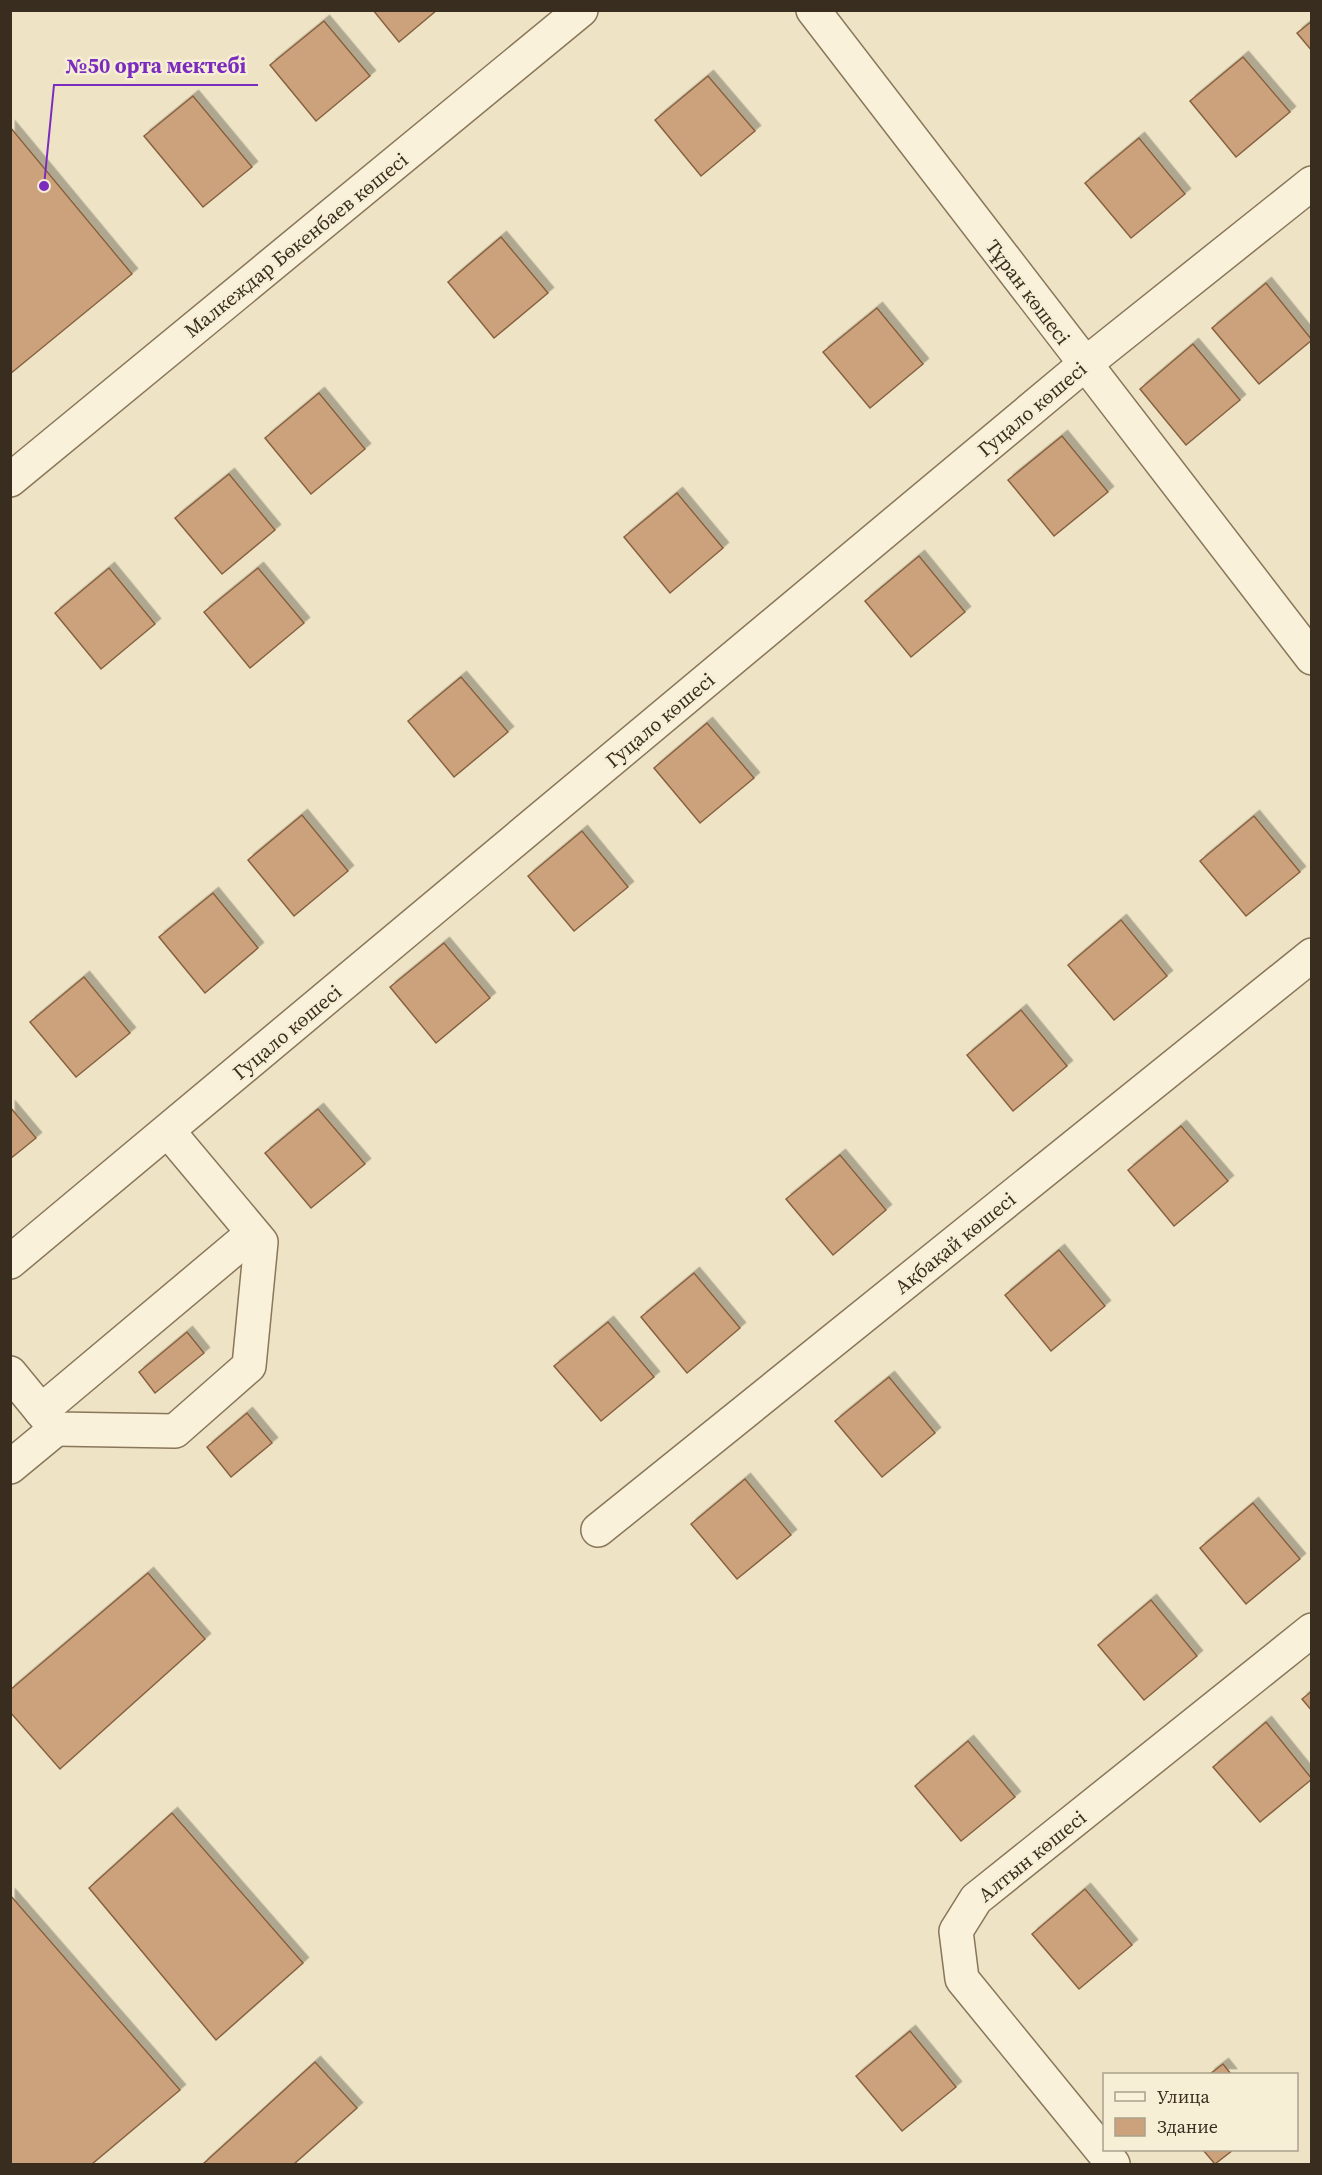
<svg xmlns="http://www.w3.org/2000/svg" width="1322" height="2175" font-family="'Source Serif 4',serif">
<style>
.building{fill:#cca27c;stroke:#886241;stroke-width:1.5;filter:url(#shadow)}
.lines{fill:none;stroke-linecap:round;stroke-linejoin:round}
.minor-casing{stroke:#89765b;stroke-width:36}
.minor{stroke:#f9f1d9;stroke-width:33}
.labels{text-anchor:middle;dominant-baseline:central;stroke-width:5;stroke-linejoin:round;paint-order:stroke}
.street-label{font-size:20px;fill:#392d1f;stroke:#f6eed5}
.leader{fill:none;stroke:#7b2cbf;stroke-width:2}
.callout-dot{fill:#7b2cbf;stroke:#f6eed5;stroke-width:2}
.callout-label{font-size:21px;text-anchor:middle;font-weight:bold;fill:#7b2cbf;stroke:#f6eed5;stroke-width:5;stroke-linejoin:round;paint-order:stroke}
</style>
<defs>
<filter id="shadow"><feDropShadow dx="5.5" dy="-5.5" stdDeviation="0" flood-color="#0004"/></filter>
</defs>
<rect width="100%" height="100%" fill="#eee4c5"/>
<g class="building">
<polygon points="373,10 437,10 399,42"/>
<polygon points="324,21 370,76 316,121 270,65"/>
<polygon points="1312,21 1312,51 1297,33"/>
<polygon points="1243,57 1290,112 1236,157 1190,101"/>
<polygon points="708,76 755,131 701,176 655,120"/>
<polygon points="193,96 252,167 203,207 144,136"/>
<polygon points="10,127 132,274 10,374"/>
<polygon points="1139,138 1185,194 1131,238 1085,183"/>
<polygon points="501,237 548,293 494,338 448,282"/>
<polygon points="1266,283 1312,340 1259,384 1212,328"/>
<polygon points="877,308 923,364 870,408 823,352"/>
<polygon points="1193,344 1240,400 1186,445 1140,389"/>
<polygon points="319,393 365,449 311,494 265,438"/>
<polygon points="1062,436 1108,492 1054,536 1008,480"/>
<polygon points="229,474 275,530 222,574 175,518"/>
<polygon points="677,493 723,548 670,593 624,537"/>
<polygon points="919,556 965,612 911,657 865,601"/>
<polygon points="109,568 155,624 101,669 55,613"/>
<polygon points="258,568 304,623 250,668 204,612"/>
<polygon points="461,677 508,732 454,777 408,721"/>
<polygon points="707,723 754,778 700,823 654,768"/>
<polygon points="302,815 348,871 294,916 248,860"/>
<polygon points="1254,816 1300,872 1246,916 1200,861"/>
<polygon points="582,831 628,887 574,931 528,876"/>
<polygon points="213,893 258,948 205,993 159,937"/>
<polygon points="1121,920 1167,976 1114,1020 1068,965"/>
<polygon points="444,943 490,998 436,1043 390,987"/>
<polygon points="84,977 130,1033 76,1077 30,1022"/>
<polygon points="1021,1010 1067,1066 1013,1111 967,1055"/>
<polygon points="10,1107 36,1138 10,1159"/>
<polygon points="318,1109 365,1164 311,1208 265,1153"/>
<polygon points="1181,1126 1228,1181 1174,1226 1128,1170"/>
<polygon points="840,1155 886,1210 833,1255 786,1199"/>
<polygon points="1059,1250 1105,1306 1051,1351 1005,1295"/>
<polygon points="694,1273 740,1328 687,1373 641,1317"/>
<polygon points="608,1322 654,1377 601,1421 554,1366"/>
<polygon points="187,1332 204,1353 155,1393 139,1372"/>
<polygon points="889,1377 935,1433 882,1477 835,1421"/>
<polygon points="247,1413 272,1443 231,1477 207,1447"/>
<polygon points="745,1479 791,1535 737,1579 691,1524"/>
<polygon points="1253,1503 1300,1559 1246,1604 1200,1548"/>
<polygon points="148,1573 205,1639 60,1769 10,1712 10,1690"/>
<polygon points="1151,1600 1197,1656 1144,1700 1098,1645"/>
<polygon points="1312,1691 1312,1711 1302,1699"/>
<polygon points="1266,1722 1312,1779 1260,1822 1213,1767"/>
<polygon points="968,1741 1015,1797 961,1841 915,1786"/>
<polygon points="172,1813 303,1963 216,2040 89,1888"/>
<polygon points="1085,1889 1132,1945 1079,1989 1032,1934"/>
<polygon points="10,1895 180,2090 92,2164 10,2164"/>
<polygon points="910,2031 956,2087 902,2131 856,2076"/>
<polygon points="315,2062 357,2108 294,2164 203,2164"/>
<polygon points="1223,2064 1231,2074 1210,2074"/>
<polygon points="1203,2150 1233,2150 1215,2164"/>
</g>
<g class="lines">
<defs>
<g id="minor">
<polyline points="813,10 1312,658"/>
<polyline points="10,480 581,10"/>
<polyline points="10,1262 1084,365 1312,183"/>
<polyline points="10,1373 56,1429 175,1431 249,1366 261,1242 168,1131"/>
<polyline points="41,1411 253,1233"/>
<polyline points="10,1467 56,1429"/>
<polyline points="598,1530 1312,955"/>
<polyline points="1113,2164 962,1979 956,1931 976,1899 1312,1630"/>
</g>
</defs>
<use href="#minor" class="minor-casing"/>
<use href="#minor" class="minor"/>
</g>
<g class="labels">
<g class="street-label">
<text transform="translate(296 245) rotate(-39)">Малкеждар Бөкенбаев көшесі</text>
<text transform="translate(1028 292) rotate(53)">Тұран көшесі</text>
<text transform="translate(1032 409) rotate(-40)">Гуцало көшесі</text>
<text transform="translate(660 720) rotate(-40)">Гуцало көшесі</text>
<text transform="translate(287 1032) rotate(-40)">Гуцало көшесі</text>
<text transform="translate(955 1243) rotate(-39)">Ақбақай көшесі</text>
<text transform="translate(1032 1856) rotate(-39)">Алтын көшесі</text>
</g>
</g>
<path class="leader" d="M44 186L54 85H258"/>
<circle class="callout-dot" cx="44" cy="186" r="6"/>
<g class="callout-label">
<text x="156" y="73">№50 орта мектебі</text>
</g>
<rect width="1322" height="2175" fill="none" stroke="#392d1f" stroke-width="24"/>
<rect x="1103" y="2073" width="195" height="78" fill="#f6eed5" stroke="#aaa18c" stroke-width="1.5"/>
<rect x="1115" y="2092" width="30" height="9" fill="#f9f1d9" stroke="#aaa18c" stroke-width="1.5"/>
<text x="1157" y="2103" font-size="18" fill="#392d1f">Улица</text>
<rect x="1115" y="2118" width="30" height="18" fill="#cca27c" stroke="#aaa18c" stroke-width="1.5"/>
<text x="1157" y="2133" font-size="18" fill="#392d1f">Здание</text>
</svg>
